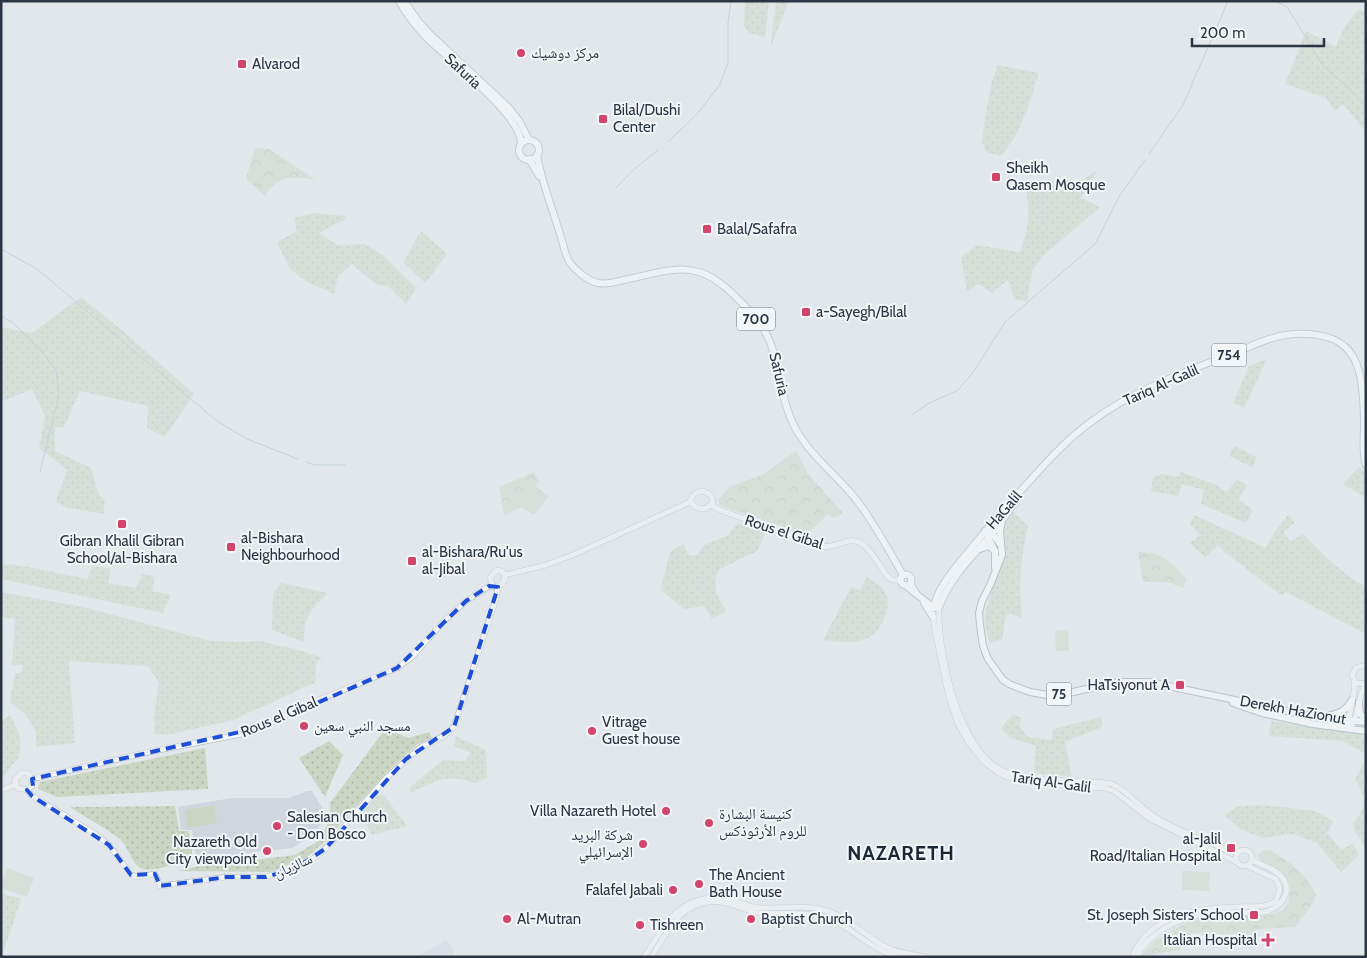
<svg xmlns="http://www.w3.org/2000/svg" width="1367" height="958" font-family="Cabin,'Noto Naskh Arabic',sans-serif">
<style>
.built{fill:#d0d6dd}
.grass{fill:url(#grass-dots)}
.forest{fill:url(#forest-crowns)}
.garden{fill:#cad5c3}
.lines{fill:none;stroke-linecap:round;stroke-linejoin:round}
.stream{stroke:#9db9cc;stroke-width:1}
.tertiary-casing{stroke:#a7aeb6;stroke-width:6}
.primary-casing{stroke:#a1adb7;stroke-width:8}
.trunk-casing{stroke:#8996a2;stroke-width:8}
.tertiary{stroke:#f5f7f9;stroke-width:5}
.primary{stroke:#fff;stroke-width:6}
.trunk{stroke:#fff;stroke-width:6}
.marked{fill:none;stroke:#1d4ed8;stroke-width:4;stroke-dasharray:10 6;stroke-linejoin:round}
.poi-dot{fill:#d2456b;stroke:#f2f6f8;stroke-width:2}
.labels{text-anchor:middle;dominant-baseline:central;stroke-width:4;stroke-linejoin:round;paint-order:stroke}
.shield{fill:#f2f6f8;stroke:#66707a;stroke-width:1}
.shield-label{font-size:14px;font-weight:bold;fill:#2a3644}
.poi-label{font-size:15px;fill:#2a3644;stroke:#f2f6f8;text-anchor:start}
.street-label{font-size:15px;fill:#2a3644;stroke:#f2f6f8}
.district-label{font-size:20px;font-weight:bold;letter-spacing:1px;fill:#1c2735;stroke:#f2f6f8}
</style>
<defs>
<pattern id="grass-dots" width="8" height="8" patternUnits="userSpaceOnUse" patternTransform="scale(1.25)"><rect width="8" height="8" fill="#cad5c3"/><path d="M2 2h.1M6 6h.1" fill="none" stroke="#aeb7a9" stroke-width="1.8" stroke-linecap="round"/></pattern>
<pattern id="forest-crowns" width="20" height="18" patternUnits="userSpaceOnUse" patternTransform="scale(1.25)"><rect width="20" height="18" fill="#cad5c3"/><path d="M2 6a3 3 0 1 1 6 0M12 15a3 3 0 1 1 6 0" fill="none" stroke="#aeb7a9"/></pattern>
</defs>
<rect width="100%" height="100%" fill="#e2e7eb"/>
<g class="built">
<polygon points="307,791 312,791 326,814 322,823 316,831 304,841 292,848 196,859 192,830 181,830 178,807 232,798 289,798"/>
<polygon points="446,940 454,950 453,957 416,957"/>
</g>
<g class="grass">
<polygon points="745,1 769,1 765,38 748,32 744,25"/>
<polygon points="776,1 789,1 770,49"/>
<path d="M1359,9L1366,14V132L1343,104L1335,111L1326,98L1285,84L1306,31L1336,47C1342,31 1346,22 1359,9Z"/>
<polygon points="998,65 1039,73 1026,113 1015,137 1001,156 986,152 982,142 986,111 992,81"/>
<path d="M1098,170L1081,198L1100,207L1045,254L1032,271L1027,301L1015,300L1008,280L992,293L979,284L967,291L961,257L977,245L1020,252C1029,227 1030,214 1026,188L1033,183L1075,185Z"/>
<polygon points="313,213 346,216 345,220 333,225 319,233 337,245 365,244 384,256 416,288 406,304 388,286 377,285 352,264 338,276 334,294 307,282 290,269 277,242 297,231 294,218"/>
<polygon points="421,231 447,254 425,283 403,262"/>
<polygon points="81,297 124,332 194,394 165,437 147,428 148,406 80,391 64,427 55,427 55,451 91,468 98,493 105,501 103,514 65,507 56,501 67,470 39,448 45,416 32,389 1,402 1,327 32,333"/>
<polygon points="1267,359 1244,408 1233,403 1249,366"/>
<polygon points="1234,446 1257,457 1252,467 1229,456"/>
<polygon points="1359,467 1366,474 1366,498 1343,484"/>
<polygon points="1181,472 1217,485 1226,493 1237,479 1247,486 1238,499 1253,510 1246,523 1201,504 1204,490 1182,484 1178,496 1151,491 1153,477 1162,474 1178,477"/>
<path d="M1012,511L1028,526C1020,560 1019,583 1022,619L1011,613L1006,616L1002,640L990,643L985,626V615L997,569L1003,525Z"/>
<path d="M1194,515L1266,548L1274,533L1288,515L1295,522L1283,533L1291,541L1303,534C1322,554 1341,573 1366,587V634L1286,592L1282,596L1223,551L1218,545L1205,558L1190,543L1200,535L1190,524Z"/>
<polygon points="738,523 766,532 757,551 720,569 716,575 716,593 726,611 712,619 704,606 684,609 661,590 670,552 683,544 689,555 697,555 704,545 727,536"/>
<polygon points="1,564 17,565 88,579 92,566 111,569 108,583 136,588 142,574 154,576 153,591 171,595 163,613 1,579"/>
<path d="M867,577C873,581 881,585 885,592C893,605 882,630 870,637C856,645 838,642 823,640L851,587L860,590Z"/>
<path d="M281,583L328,593C311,610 303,616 304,642L272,630L273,594Z"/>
<polygon points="1,592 83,607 211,641 236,642 260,641 302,651 322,658 316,663 316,682 233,720 167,735 154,734 154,715 159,683 148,666 69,661 75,743 36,747 36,731 26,715 10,701 15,673 21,673 23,665 12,665 15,619 1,617"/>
<polygon points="1013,714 1021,718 1020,727 1027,737 1052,740 1053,729 1102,717 1102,727 1065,742 1072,777 1034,773 1036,746 1011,738 1001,728"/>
<path d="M10,715C20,732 23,740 18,759C9,766 9,773 1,779V721Z"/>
<polygon points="1271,721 1358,733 1366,738 1366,754 1343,741 1269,736"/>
<polygon points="386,728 408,738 429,732 432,738 418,744 386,773 324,842 306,858 270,872 177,871 195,867 295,855 320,840 330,818 330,803"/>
<path d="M455,736L486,750L487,778L475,783C446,773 436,781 411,793L409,788L443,760L465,761L471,753L454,746Z"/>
<polygon points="329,741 343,755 325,797 299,758"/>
<polygon points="205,748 208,789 57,797 38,789 40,782"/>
<path d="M1366,758V848L1354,830L1353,823C1367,808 1367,797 1355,780Z"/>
<polygon points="378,794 385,796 407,826 372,835 367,825 359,817"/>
<polygon points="1264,805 1315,811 1333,821 1327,833 1341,850 1353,843 1359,855 1341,872 1317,843 1293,834 1263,838 1242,830 1224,815 1239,806"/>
<path d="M175,806L179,831H189L193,859C182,862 153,872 143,869C131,865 129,847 120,839C105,827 86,818 70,807Z"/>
<polygon points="1,893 21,899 2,957 1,957"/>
</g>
<g class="forest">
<path d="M255,148L269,149L316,180C293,176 279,174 265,196L246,179Z"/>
<polygon points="796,451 809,475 843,513 834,518 828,514 807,535 721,506 718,500 729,487 762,475"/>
<polygon points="534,472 539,481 535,486 549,496 534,515 521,507 504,516 499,487"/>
<path d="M1138,552C1163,552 1170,562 1187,579L1183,588L1167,582H1143Z"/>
<path d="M1269,850C1287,859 1308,876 1316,895L1311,906L1295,927L1257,929L1256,935L1192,933L1179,950L1140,957L1155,940L1186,923L1201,918L1268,915L1282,911L1289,902L1290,884L1282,872L1261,861L1258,855L1262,851Z"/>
</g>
<g class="garden">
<polygon points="534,488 544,495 533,512 523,505"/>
<polygon points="1068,630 1069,651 1056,651 1055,631"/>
<polygon points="214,805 217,823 187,828 185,810"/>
<polygon points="7,868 34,878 27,897 1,888"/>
<polygon points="1182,871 1210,872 1209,891 1182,890"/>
</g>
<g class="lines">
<g class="stream">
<polyline points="1277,2 1287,7 1324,67 1350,89 1366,108"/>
<polyline points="669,141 699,112 720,84 728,63 728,23 731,1"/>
<polyline points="1149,154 1183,105 1228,1"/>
<polyline points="616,188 632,171 658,150"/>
<polyline points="1,249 37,269 217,421 247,439 298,459"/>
<polyline points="1,316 12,322 40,349 56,371 59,396 40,472"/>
<polyline points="913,414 929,403 957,391 974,371 1005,322 1096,243 1120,195 1145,160"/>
<polyline points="306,462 316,465 345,465"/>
</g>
<defs>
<g id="tertiary">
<path d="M703,491L711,495L713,503L705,509L697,508L690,502C692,494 696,492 703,491Z"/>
<path d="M711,505L720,510L818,546C830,548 838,544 849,541C866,537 878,564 887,576L892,580H900"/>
<path d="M497,570L502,571C506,576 505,581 501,585L493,587L490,578Z"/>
<polyline points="505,575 546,565 575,554 690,502"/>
<path d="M939,607C937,650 959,752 1003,771C1035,785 1079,778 1112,784C1128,791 1138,805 1152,815C1175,830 1204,840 1229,851H1239"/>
<polyline points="933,614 935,631 949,698 958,724 969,743 984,762 999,773 1007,777 1056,785 1105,788 1114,791 1149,818 1236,862"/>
<polyline points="1366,666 1361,666 1356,668 1352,675 1356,683 1366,684"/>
<path d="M1350,729C1346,712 1357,697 1354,681"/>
<path d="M1350,729C1359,715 1357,698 1366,684"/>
<polyline points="32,779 149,752 242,734 262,727 311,703 397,668 412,657 443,622 466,601 491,585"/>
<polyline points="1,790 15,785"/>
<polyline points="27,790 32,786 32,779 28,773 22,773 15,779 17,788 27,790 32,796 95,834 109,845 131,875 138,877 155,874 160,886 227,877 266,877 296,868 313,859 325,849 385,779 421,747 444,736 454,727 496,599 498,587"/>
<circle cx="1244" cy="858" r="8"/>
<path d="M644,957C666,924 679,894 725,898C738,900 748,908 761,908C785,909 811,903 833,913C853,922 870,940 888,948C899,953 913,954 925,957"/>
<path d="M651,957C671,928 683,895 726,903C737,905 747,911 759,913C783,915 808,910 831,919C851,928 867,945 887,953C891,955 897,956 902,957"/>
<path d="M1132,957C1148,916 1196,908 1234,907C1248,906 1264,909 1276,901L1280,889L1276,879L1248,866"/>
<path d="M1136,957C1148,934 1177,918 1202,915C1222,912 1244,913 1264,912C1281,908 1295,891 1280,875C1273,868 1261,865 1252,860"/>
</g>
<g id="primary">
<path d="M399,1C407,15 416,27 427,38C447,59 523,116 521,144"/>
<polyline points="404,1 419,22 432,36 509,108 520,122 529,140"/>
<circle cx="529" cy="150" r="10"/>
<path d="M537,155C542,183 551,204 559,231C563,241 564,254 570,263C576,271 588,281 598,283C607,285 619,281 628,279C651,275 675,265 699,272C717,277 734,295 747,308C784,346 773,376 791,419C804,451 834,472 855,498C874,522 888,549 903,575"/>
<polyline points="529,159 539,176"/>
<circle cx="906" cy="580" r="5.5"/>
<polyline points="911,581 912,587 915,591"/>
<polyline points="905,585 934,608 937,607"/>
<polyline points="924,603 933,617"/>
<path d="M939,607C950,578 971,558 991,535C1000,523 1010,510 1018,498"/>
<path d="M934,608C936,587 961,561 974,545C991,524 1008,505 1026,485C1046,463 1066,440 1091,422C1133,390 1187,371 1237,352C1252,346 1269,337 1286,335C1304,332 1331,334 1344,346C1363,361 1363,395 1364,417C1365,433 1361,450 1366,465"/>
</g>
<g id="trunk">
<polyline points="1002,520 1000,532 1002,555 991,583 982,601 979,613 980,625 983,646 988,659 1003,680 1009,684 1030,692 1047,695 1064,694 1118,682 1149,682 1316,717 1366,722"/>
<polyline points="985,531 995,551 995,568"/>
<polyline points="985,531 992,533 1000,544"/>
<polyline points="977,550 989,546 995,551"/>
<polyline points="1233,703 1262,713 1313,724 1366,731"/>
<polyline points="1359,703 1360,714 1366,719"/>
<path d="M1328,716C1340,713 1346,711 1352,700"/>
</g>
</defs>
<use href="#tertiary" class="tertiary-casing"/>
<use href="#primary" class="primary-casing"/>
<use href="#trunk" class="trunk-casing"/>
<use href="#tertiary" class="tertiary"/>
<use href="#primary" class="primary"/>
<use href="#trunk" class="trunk"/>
</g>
<path d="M0 0H1367V958H0ZM489,586L498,587L454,727L406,759L325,849L296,868L266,877H227L160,886L155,874L131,875L109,845L32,796L27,790L33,786L32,779L262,727L397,668L466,601Z" fill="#e2e7eb" fill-opacity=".55" fill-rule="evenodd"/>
<path class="marked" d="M489,586L498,587L454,727L406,759L325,849L296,868L266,877H227L160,886L155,874L131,875L109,845L32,796L27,790L33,786L32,779L262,727L397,668L466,601Z"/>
<g class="poi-dot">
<circle cx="521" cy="53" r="5"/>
<rect x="237" y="59" width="10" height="10" rx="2.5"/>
<rect x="598" y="114" width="10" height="10" rx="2.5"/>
<rect x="991" y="172" width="10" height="10" rx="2.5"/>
<rect x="702" y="224" width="10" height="10" rx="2.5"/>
<rect x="801" y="307" width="10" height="10" rx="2.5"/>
<rect x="117" y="519" width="10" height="10" rx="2.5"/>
<rect x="226" y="542" width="10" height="10" rx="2.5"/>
<rect x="407" y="556" width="10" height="10" rx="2.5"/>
<rect x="1175" y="680" width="10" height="10" rx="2.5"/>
<circle cx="304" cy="726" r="5"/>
<circle cx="592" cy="731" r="5"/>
<circle cx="666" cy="811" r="5"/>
<circle cx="709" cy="823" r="5"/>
<circle cx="277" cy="826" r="5"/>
<circle cx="643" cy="844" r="5"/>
<rect x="1226" y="843" width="10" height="10" rx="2.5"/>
<circle cx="267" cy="851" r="5"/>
<circle cx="699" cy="884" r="5"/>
<circle cx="673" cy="890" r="5"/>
<rect x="1249" y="910" width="10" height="10" rx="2.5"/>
<circle cx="507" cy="919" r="5"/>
<circle cx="751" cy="919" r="5"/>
<circle cx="640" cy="925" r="5"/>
<path d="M1265.5 932.5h5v5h5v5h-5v5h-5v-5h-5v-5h5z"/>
</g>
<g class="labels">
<g class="shield">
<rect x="737" y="307.5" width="38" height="23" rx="4"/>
<rect x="1211.5" y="343.5" width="35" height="23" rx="4"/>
<rect x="1046.5" y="682.5" width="25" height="23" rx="4"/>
</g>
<g class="shield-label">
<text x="756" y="319">700</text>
<text x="1229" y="355">754</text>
<text x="1059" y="694">75</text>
</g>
<g class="poi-label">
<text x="531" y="53">مركز دوشيك</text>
<text x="252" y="64">Alvarod</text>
<text x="613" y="110">Bilal/Dushi<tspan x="613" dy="17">Center</tspan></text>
<text x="1006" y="168">Sheikh<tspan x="1006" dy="17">Qasem Mosque</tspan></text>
<text x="717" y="229">Balal/Safafra</text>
<text x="816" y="312">a-Sayegh/Bilal</text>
<text x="241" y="538">al-Bishara<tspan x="241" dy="17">Neighbourhood</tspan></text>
<text x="122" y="541" text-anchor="middle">Gibran Khalil Gibran<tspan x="122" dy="17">School/al-Bishara</tspan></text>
<text x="422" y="552">al-Bishara/Ru'us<tspan x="422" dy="17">al-Jibal</tspan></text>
<text x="1170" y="685" text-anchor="end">HaTsiyonut A</text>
<text x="602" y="722">Vitrage<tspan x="602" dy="17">Guest house</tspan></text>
<text x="314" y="726">مسجد النبي سعين</text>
<text x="656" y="811" text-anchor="end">Villa Nazareth Hotel</text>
<text x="719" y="814">كنيسة البشارة<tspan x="719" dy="17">للروم الأرثوذكس</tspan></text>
<text x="287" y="817">Salesian Church<tspan x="287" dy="17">- Don Bosco</tspan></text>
<text x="633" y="835" text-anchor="end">شركة البريد<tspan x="633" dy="17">الإسرائيلي</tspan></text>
<text x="1221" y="839" text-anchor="end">al-Jalil<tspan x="1221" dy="17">Road/Italian Hospital</tspan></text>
<text x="257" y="842" text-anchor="end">Nazareth Old<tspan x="257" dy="17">City viewpoint</tspan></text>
<text x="709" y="875">The Ancient<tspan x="709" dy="17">Bath House</tspan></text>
<text x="663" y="890" text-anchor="end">Falafel Jabali</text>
<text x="1244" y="915" text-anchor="end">St. Joseph Sisters' School</text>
<text x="517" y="919">Al-Mutran</text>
<text x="761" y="919">Baptist Church</text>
<text x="650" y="925">Tishreen</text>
<text x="1257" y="940" text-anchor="end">Italian Hospital</text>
</g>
<g class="street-label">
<text transform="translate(463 71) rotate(43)">Safuria</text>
<text transform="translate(779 374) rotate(77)">Safuria</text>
<text transform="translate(1161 385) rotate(-24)">Tariq Al-Galil</text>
<text transform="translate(1004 510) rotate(-49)">HaGalil</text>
<text transform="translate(784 532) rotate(18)">Rous el Gibal</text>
<text transform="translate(1293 710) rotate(10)">Derekh HaZionut</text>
<text transform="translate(279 717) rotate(-23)">Rous el Gibal</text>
<text transform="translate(1051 782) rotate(8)">Tariq Al-Galil</text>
<text transform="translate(293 866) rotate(-24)">سالزيان</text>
</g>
<g class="district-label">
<text x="901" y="853">NAZARETH</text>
</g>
</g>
<rect width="1367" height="958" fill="none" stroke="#2a3644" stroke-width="5"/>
<path d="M1192 38v8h132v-8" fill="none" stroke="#2a3644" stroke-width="2.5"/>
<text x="1200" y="38" font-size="15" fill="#2a3644" stroke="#f2f6f8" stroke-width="4" paint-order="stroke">200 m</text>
</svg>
